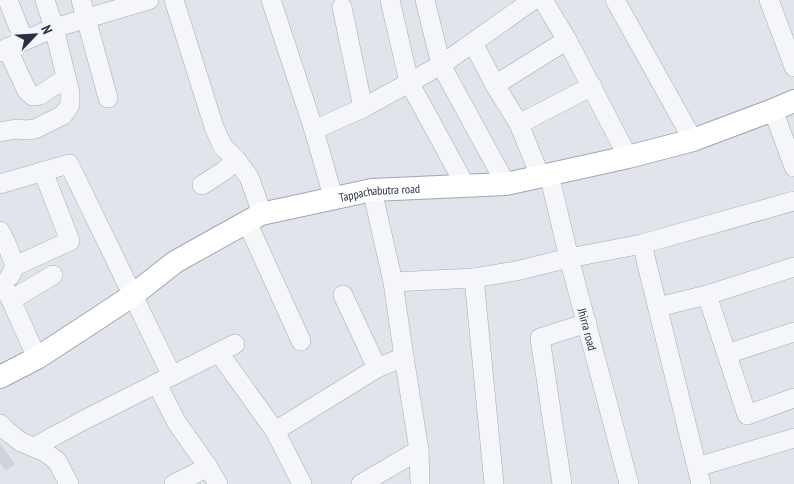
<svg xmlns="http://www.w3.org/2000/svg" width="794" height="484" font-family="'PT Sans Narrow',sans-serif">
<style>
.built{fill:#d0d3dd}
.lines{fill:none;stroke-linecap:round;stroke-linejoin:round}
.minor-casing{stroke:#a7aab5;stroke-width:20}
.major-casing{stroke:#a1a6b7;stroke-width:24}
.minor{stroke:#f5f6f9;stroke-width:19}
.major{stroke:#fff;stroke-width:22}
.labels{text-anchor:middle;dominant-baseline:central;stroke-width:5;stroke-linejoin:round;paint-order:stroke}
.street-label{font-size:12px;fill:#292f43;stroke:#f2f3f8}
</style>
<rect width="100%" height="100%" fill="#e2e4eb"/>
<polygon class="built" points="0,443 15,464 6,471 0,462"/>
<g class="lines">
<defs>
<g id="minor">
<polyline points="8,0 24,41"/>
<polyline points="45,0 54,28 149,0"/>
<polyline points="81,0 108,98"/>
<polyline points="174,0 214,127 223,147 235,158 249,177 258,202 261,214"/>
<polyline points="271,0 314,130 333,197"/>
<polyline points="390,0 409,82 465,185"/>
<polyline points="425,0 441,65 506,184"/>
<polyline points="543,0 567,40 628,157"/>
<polyline points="615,0 693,140"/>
<polyline points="769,0 794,67"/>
<polyline points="342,7 363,108"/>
<polyline points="473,43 495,85 519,124 540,176"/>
<polyline points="7,48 27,91 33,96 40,95 66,78"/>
<polyline points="0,52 7,48 54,28 70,93 70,105 63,115 35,129 27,130 16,129 0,132"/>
<polyline points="495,85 567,40"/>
<polyline points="773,110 794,167"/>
<polyline points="519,124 592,86"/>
<polyline points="314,130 363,108 441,65 533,0"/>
<path id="s1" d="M549,174L569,258L629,484"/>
<polyline points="0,184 69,164 172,376"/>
<polyline points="202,185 224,171 236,160"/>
<polyline points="372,190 393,282 404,357 419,450 420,484"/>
<polyline points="247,222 301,341"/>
<polyline points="0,231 7,245 15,266 10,276"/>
<polyline points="642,244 701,484"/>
<polyline points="15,266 70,241 43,171"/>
<polyline points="474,278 494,484"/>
<polyline points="393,282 474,278 516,271 569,258 642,244 794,201"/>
<polyline points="2,283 11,300 37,358"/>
<polyline points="343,295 377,368"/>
<polyline points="707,295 747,415 794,398"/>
<polyline points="11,300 53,275"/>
<polyline points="658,307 707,295 794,267"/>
<polyline points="219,353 275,431"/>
<polyline points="727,354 794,332"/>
<polyline points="157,384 177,423 208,467 218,484"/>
<polyline points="0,424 8,432 21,442 45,452 57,461 69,484"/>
<polyline points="34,447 84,420 235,344"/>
<polyline points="697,467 794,438"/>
<polyline points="174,484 208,467"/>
<polyline points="302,484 275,431 377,368 404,357"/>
<polyline points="361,484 419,450"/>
<polyline points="562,484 540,338 587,323"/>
</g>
<g id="major">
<path id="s2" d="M0,377L37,358L100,317L133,295L175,262L261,214L372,190L506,184L628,157L693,140L773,110L794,101"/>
</g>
</defs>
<use href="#minor" class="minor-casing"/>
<use href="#major" class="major-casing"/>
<use href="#minor" class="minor"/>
<use href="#major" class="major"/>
</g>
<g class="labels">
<g class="street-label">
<text stroke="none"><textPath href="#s2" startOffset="429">Tappachabutra road</textPath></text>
<text stroke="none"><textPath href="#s1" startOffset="160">Jhirra road</textPath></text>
</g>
</g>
<g transform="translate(35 35) rotate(65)" stroke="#f2f3f8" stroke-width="4" paint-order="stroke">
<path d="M0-4L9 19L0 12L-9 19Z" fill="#292f43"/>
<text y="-8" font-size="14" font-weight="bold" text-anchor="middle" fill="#292f43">N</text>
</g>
</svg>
